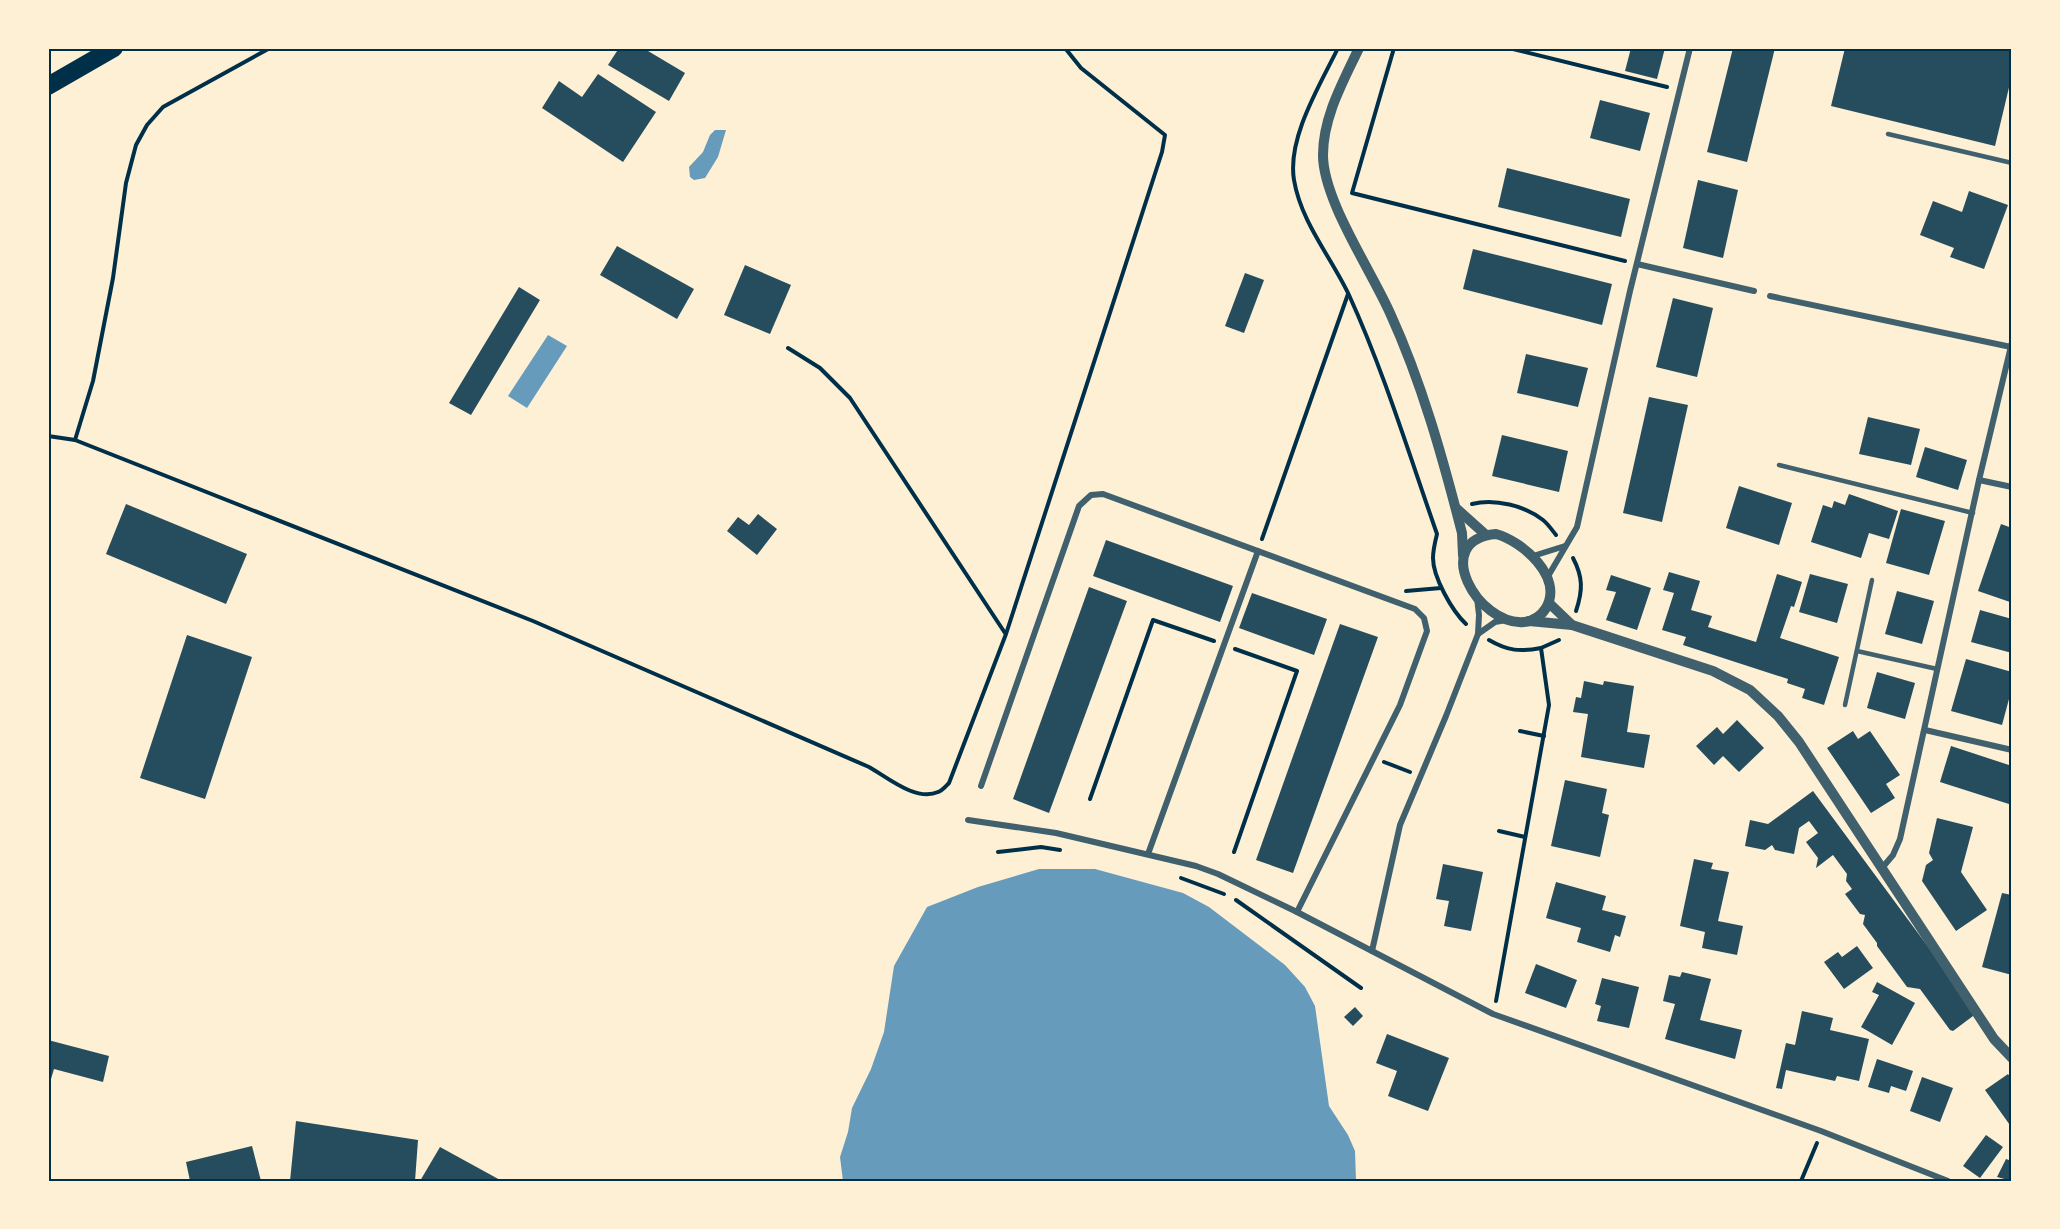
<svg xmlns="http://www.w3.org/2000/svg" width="2060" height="1229" font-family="Commissioner,sans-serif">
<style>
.water{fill:#669bbc}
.building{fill:#264d5e}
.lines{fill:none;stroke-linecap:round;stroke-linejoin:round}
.path{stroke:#003049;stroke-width:4}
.service{stroke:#3f606c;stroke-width:4.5}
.minor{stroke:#3f606c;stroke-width:6}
.tertiary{stroke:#3f606c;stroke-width:10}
.motorway{stroke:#003049;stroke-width:18}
.neatline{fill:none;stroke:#003049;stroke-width:2}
</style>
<rect width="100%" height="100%" fill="#fdf0d5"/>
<g class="water">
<polygon points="715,130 726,130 718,157 705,178 694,180 690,177 689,167 703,152 710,135"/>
<polygon points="548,335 567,346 527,408 508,396"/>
<polygon points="1039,869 1095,869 1183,893 1209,907 1285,965 1305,987 1315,1006 1329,1106 1348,1135 1355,1151 1356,1181 843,1181 840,1157 848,1132 852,1108 871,1069 884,1032 894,966 927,907 978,887"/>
</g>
<g class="building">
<polygon points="619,48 643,48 685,73 669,101 608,65"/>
<polygon points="1631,48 1665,48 1657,79 1625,71"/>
<polygon points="1733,48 1775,48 1747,162 1707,152"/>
<polygon points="1845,48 2012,48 2012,75 1995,146 1831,106"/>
<polygon points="598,74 656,112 623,162 542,108 559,81 582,97"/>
<polygon points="1600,100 1650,113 1640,151 1590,138"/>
<polygon points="1507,168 1630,199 1621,237 1498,207"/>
<polygon points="1698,180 1738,190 1723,258 1683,248"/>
<polygon points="1969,191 2008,205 1984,269 1950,257 1954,248 1920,235 1933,201 1962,212"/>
<polygon points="617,246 694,289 677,319 600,275"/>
<polygon points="1473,249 1612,284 1602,325 1463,289"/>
<polygon points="745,265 791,285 770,334 724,315"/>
<polygon points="1245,273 1264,280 1244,333 1225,326"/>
<polygon points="519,287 540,300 471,415 449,403"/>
<polygon points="1673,298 1713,308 1697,377 1656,367"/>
<polygon points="1526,354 1588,368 1578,407 1517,393"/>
<polygon points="1649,397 1688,405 1662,522 1623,513"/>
<polygon points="1868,417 1920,429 1911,465 1859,454"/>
<polygon points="1502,435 1568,451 1559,492 1492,476"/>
<polygon points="1925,447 1967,460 1958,490 1916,477"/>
<polygon points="1739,486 1792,503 1779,545 1726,528"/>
<polygon points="1849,494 1898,511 1889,539 1869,533 1861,558 1811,542 1823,505 1832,508 1834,501 1845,505"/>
<polygon points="126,504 247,554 226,604 106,554"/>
<polygon points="1901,509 1945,521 1929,575 1886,563"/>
<polygon points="758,514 777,529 757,555 727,531 738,517 749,525"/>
<polygon points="2001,524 2012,528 2012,596 2010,602 1978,591"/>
<polygon points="1106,540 1233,586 1220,622 1093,576"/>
<polygon points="1669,572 1700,581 1691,610 1712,616 1708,627 1756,642 1777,574 1802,582 1794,607 1791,606 1780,638 1839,657 1824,705 1802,698 1805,689 1787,683 1788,679 1683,645 1686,637 1662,630 1674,593 1663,590"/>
<polygon points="1810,574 1848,584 1837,623 1799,612"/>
<polygon points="1611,575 1651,588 1637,630 1606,620 1616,592 1606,590"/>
<polygon points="1089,587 1127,601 1049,813 1013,799"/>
<polygon points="1897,591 1934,601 1922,644 1885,634"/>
<polygon points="1252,593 1327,619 1314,655 1239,628"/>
<polygon points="1980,610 2012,619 2012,653 1971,642"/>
<polygon points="1340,624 1378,637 1293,873 1256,860"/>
<polygon points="187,635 252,657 205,799 140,778"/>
<polygon points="1966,659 2012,672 2012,688 2002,725 1951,711"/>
<polygon points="1877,672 1915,683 1905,719 1867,708"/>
<polygon points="1584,681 1603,685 1604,681 1634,686 1627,732 1650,735 1644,768 1581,757 1588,714 1573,712 1576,697 1581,698"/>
<polygon points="1737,720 1764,748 1739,772 1723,756 1714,765 1696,746 1717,727 1723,734"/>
<polygon points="1853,731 1858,739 1870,731 1900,775 1886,784 1895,798 1871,813 1827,748"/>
<polygon points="1951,746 2012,766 2012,805 1940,782"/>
<polygon points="1565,780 1607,789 1602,813 1609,815 1600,857 1551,846"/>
<polygon points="1813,791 1977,1013 1953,1031 1950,1030 1920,989 1907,987 1877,946 1877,943 1863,924 1865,915 1860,914 1845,894 1852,889 1846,881 1847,874 1833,855 1816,868 1818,858 1806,842 1818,833 1809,821 1799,828 1794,854 1775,850 1772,845 1765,850 1745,846 1750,820 1768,824"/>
<polygon points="1937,818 1973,827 1961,872 1987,910 1956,931 1922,881 1926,865 1933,860 1929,853"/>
<polygon points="1694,859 1713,863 1711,869 1729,872 1718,921 1743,926 1737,955 1702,948 1705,932 1680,926"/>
<polygon points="1443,864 1483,872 1471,931 1444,926 1449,901 1436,899"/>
<polygon points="1556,882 1606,896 1602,910 1626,916 1620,937 1615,935 1610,952 1577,942 1581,928 1546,918"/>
<polygon points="2002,893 2012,895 2012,975 1982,967"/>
<polygon points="1857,946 1873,968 1844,989 1824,962 1838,952 1842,957"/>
<polygon points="1536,964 1577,980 1566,1008 1525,993"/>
<polygon points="1682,972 1711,979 1700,1020 1742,1030 1735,1059 1665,1039 1675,1004 1663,1001 1669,975 1680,977"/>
<polygon points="1602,978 1639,987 1629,1028 1597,1021 1601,1006 1595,1004"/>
<polygon points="1877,982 1915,1003 1892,1045 1861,1027 1879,995 1872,992"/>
<polygon points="1355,1007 1363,1016 1353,1026 1344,1017"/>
<polygon points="1802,1011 1833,1018 1830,1030 1869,1039 1859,1081 1837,1076 1835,1081 1786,1070 1782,1089 1776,1088 1786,1043 1795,1045"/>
<polygon points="1387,1034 1449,1058 1428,1111 1388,1096 1397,1071 1376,1063"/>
<polygon points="48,1040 109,1056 103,1082 54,1069 48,1089"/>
<polygon points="1877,1059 1913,1071 1906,1091 1891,1086 1889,1093 1868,1087"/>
<polygon points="2008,1074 2012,1080 2012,1128 1985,1090"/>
<polygon points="1922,1077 1953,1088 1940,1122 1910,1111"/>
<polygon points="296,1121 418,1140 415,1181 290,1181"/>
<polygon points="1986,1135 2003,1147 1980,1178 1963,1166"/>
<polygon points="252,1146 261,1181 190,1181 186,1162"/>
<polygon points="440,1147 502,1181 420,1181"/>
<polygon points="2006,1159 2012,1161 2012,1181 1997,1177"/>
</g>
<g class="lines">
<g class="path">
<path d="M1338,48C1320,85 1287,138 1294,180C1301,222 1331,257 1349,295C1384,372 1409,454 1437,534C1435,542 1433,550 1433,558C1433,577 1452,611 1466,624"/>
<polyline points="1394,48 1352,193 1625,261"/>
<polyline points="1509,48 1667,87"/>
<polyline points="788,348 820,368 850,398 1005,633"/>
<path d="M48,436L75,440L533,621L869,767C887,777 916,802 938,792C942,791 946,786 949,783L1006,634L1162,152L1165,135L1081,68L1065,48"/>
<polyline points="75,440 93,381 113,278 126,183 136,145 147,125 163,107 270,48"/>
<path d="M1472,504C1495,498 1525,506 1543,520C1548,524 1552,530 1556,535"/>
<polyline points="1262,539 1348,294"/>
<path d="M1573,558C1583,577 1583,590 1576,611"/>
<polyline points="1406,591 1441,588"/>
<path d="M1489,640C1508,651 1520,652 1541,648L1549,705L1496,1001"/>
<polyline points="1541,648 1559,640"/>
<polyline points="1520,731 1544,736"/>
<polyline points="1384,762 1410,772"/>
<polyline points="1090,799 1153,620 1214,641"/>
<polyline points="1499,831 1525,837"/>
<polyline points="998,852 1041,847 1060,850"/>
<polyline points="1234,852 1297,671 1235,649"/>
<polyline points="1181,878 1224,894"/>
<polyline points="1236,900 1361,988"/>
<polyline points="1801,1181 1817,1143"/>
</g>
<g class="service">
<polyline points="1888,134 2012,163"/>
<polyline points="1779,465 1973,513"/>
<polyline points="1857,651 1937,669"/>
<polyline points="1845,705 1872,580"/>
</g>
<g class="minor">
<polyline points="1637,264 1754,291"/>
<polyline points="1770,296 2011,347"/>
<polyline points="1979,480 2012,487"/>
<polyline points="1533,556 1565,546"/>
<polyline points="1547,578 1577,527 1630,291 1690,48"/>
<polyline points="1478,634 1495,622 1506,620"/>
<polyline points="1925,730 2012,750"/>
<polyline points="981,786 1079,506 1091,495 1103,494 1415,609 1424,618 1427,631 1400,705 1297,912 1493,1014 1821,1131 1948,1181"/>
<polyline points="968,820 1056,833 1196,866 1218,874 1297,912"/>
<polyline points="1148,854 1258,551"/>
<polyline points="1882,868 1893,855 1900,839 1979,480 2012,342"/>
<polyline points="1372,951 1400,825 1446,716 1478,634 1479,615 1477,598"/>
</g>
<g class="tertiary">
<path d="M1359,48C1343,82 1323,117 1323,155C1323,200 1371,270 1390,313C1422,383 1443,459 1462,533L1463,555"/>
<polyline points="1457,509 1486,535"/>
<path d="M1496,534C1522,541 1564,577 1546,608C1541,616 1534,621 1524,622C1478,626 1429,540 1496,534Z"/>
<polyline points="1549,603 1572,625"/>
<polyline points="1529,621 1572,625 1713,671 1750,690 1778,716 1799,742 1994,1039 2012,1058"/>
</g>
<polyline class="motorway" points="48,86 114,48"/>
</g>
<rect width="2060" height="1229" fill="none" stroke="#fdf0d5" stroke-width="99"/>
<rect x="50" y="50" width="1960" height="1130" class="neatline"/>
</svg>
